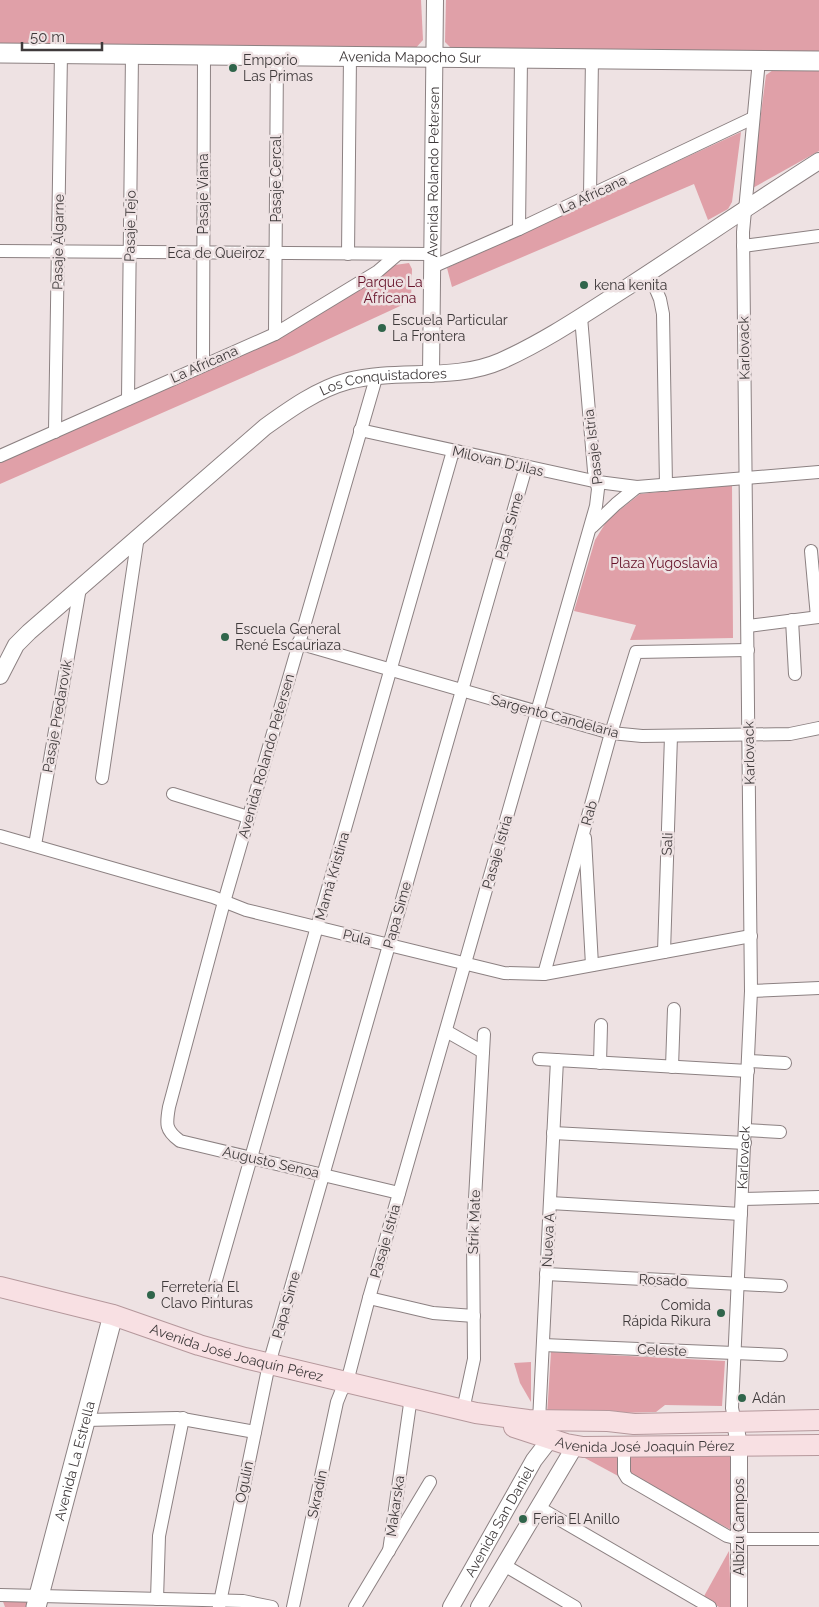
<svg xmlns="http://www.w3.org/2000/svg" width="819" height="1607" font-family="Raleway,sans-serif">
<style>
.green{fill:#e0a0a8}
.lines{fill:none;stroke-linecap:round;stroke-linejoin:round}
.minor-casing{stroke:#8c8182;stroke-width:14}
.tertiary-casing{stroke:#8c8182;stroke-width:18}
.secondary-casing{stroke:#8c8182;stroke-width:21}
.primary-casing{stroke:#b5989c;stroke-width:22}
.minor{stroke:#fff;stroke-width:12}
.tertiary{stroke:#fff;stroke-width:16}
.secondary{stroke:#fff;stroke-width:19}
.primary{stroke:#f8e0e3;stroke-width:20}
.poi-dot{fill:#30654b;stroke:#eee2e3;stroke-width:2}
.labels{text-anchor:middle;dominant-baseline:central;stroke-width:5;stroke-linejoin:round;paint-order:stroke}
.street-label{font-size:14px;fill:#3f3a3b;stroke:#eee2e3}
.poi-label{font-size:14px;fill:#3f3a3b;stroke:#eee2e3;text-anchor:start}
.park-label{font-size:14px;fill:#66132a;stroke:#eee2e3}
</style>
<rect width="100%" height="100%" fill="#eee2e3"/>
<g class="green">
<polygon points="0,0 421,0 423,40 414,50 0,47"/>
<polygon points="446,0 819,0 819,55 452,49 445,42"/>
<polygon points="776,68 819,68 819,151 751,189 766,75"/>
<polygon points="741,132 732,202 728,209 708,220 694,184 452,287 447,268"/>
<polygon points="409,263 412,269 411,301 294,355 0,484 0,460 282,334 395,265"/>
<polygon points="732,484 733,638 630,640 636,625 574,611 595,540 608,519 640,494"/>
<polygon points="551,1352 725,1361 722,1406 665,1405 656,1412 547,1415"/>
<polygon points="531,1362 531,1402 520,1383 514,1363"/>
<polygon points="732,1453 733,1531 628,1474 629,1456"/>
<polygon points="619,1454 620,1477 583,1457"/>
<polygon points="729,1551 731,1607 719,1607 703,1598"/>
<polygon points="2,1599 30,1599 28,1607 5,1607"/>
</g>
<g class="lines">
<defs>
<g id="minor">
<polyline points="590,195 592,58"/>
<polyline points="519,229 521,58"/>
<polyline points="743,246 819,236"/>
<polyline points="0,251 432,254"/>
<polyline points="348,254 350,56"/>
<polyline points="432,267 519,229 753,118"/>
<polyline points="649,273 660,299 663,314 666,485"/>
<polyline points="275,334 277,55"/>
<polyline points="203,364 204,55"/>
<path d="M376,378L224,902L169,1107C166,1124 165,1130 180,1141L399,1193"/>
<polyline points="128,399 132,54"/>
<polyline points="360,430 598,482 637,487 819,472"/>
<polyline points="55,432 61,53"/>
<polyline points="0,456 275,334 377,272 398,254"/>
<polyline points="592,527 616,504 637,487"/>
<polyline points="811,551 817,617"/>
<polyline points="792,620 795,674"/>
<polyline points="748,626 819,617"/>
<polyline points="298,643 611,733 642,736 790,734 819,728"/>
<polyline points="102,778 138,536"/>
<polyline points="173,794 248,817"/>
<polyline points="0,836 213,897 246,910 504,973 544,974 751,936"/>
<polyline points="585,838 592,965"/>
<polyline points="35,845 80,588"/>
<polyline points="664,952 671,736"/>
<polyline points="544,974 611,733 636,652 748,650"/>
<polyline points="751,991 819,988"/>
<polyline points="446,1031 483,1052"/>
<polyline points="539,1059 748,1071"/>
<polyline points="749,1061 785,1063"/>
<polyline points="600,1063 601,1025"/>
<polyline points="672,1067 674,1009"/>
<polyline points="745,1130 780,1132"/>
<polyline points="553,1133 745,1143"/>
<polyline points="742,1199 819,1197"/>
<polyline points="550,1203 741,1214"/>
<polyline points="546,1274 781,1286"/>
<polyline points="369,1298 433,1313 474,1316"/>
<polyline points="210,1301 453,451"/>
<polyline points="543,1345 781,1355"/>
<polyline points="463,1410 474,1359 473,1236 484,1034"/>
<polyline points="85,1420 177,1418 255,1432"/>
<polyline points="539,1421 557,1060"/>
<path id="s1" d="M735,1422L732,1408L751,991L743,232L759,60"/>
<polyline points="624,1448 624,1473 627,1478 727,1536 739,1539 819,1539"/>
<polyline points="538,1507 710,1607"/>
<polyline points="389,1551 411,1397"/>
<polyline points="504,1565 575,1607"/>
<polyline points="0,1595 243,1601 272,1607"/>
<polyline points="157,1599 159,1536 183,1418"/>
<polyline points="219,1607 269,1364 526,467"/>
<polyline points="293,1607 337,1402 341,1392 347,1382 369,1298 596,506 598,489 594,471 581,317"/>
<polyline points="355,1607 430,1482"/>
</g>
<g id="tertiary">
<path id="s2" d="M431,374L435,0"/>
<path id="s3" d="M0,676L16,645L29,632L265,427C290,409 318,389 348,381C398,368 453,382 501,361C546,341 588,312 629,286C692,245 755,202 819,161"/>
<polyline points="735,1422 739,1446 739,1607"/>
<path id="s4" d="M451,1607L534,1460L551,1438"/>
<polyline points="479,1607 575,1446"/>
</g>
<g id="secondary">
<path id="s5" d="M0,53L819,61"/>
<path id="s6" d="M36,1607L113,1315"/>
</g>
<g id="primary">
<path id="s7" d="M0,1287L113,1315L199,1345L245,1358L476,1413L528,1420L608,1421L634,1424L819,1420"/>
<path id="s8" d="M514,1427L566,1444L583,1447L819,1445"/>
</g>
</defs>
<use href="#minor" class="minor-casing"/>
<use href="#tertiary" class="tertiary-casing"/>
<use href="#secondary" class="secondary-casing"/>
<use href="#primary" class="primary-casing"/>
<use href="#minor" class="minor"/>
<use href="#tertiary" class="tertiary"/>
<use href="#secondary" class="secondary"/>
<use href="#primary" class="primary"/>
</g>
<g class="poi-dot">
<circle cx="233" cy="68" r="5"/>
<circle cx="584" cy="285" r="5"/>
<circle cx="382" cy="328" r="5"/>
<circle cx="225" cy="637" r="5"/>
<circle cx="151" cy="1295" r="5"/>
<circle cx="721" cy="1313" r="5"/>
<circle cx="742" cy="1398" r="5"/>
<circle cx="523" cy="1519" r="5"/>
</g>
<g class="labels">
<g class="street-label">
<text stroke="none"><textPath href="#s5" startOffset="410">Avenida Mapocho Sur</textPath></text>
<text stroke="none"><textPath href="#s2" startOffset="202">Avenida Rolando Petersen</textPath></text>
<text transform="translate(276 179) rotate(-90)">Pasaje Cercal</text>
<text transform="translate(203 194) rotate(-90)">Pasaje Viana</text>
<text transform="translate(593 194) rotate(-25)">La Africana</text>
<text transform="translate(130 226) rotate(-89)">Pasaje Tejo</text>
<text transform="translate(58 242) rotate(-89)">Pasaje Algarne</text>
<text x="216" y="253">Eca de Queiroz</text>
<text transform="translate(744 348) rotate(-91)">Karlovack</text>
<text transform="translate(204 364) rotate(-24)">La Africana</text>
<text stroke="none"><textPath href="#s3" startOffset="496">Los Conquistadores</textPath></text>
<text transform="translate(593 447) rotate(-97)">Pasaje Istria</text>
<text transform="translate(498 461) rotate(13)">Milovan D'Jilas</text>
<text transform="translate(509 526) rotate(-74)">Papa Sime</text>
<text transform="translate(57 716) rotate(-80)">Pasaje Predarovik</text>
<text transform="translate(555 716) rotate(15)">Sargento Candelaria</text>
<text transform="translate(749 753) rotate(-91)">Karlovack</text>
<text transform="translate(266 756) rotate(-74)">Avenida Rolando Petersen</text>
<text transform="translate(589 813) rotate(-74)">Rab</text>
<text transform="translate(667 844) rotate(-88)">Sali</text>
<text transform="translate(497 852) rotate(-74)">Pasaje Istria</text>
<text transform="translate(332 876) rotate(-74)">Mamá Kristina</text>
<text transform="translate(397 915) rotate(-74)">Papa Sime</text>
<text transform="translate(357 937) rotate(14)">Pula</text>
<text stroke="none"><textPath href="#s1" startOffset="265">Karlovack</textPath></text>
<text transform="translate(271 1162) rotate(13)">Augusto Senoa</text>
<text transform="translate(474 1222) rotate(-88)">Strik Mate</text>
<text transform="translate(548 1240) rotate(-87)">Nueva A</text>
<text transform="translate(385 1241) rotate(-74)">Pasaje Istria</text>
<text transform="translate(663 1280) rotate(3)">Rosado</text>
<text transform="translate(286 1305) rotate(-74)">Papa Sime</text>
<text transform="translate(662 1350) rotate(3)">Celeste</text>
<text stroke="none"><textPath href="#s7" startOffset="246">Avenida José Joaquín Pérez</textPath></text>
<text stroke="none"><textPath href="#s8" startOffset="134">Avenida José Joaquín Pérez</textPath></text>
<text stroke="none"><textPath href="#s6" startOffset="151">Avenida La Estrella</textPath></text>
<text transform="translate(244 1482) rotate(-78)">Ogulin</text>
<text transform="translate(317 1494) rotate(-78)">Skradin</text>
<text transform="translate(395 1506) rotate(-82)">Makarska</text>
<text stroke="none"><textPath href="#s4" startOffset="98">Avenida San Daniel</textPath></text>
<text transform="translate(739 1527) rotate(-90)">Albizu Campos</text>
</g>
<g class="poi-label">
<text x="243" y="60">Emporio<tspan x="243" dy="16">Las Primas</tspan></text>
<text x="594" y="285">kena kenita</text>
<text x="392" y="320">Escuela Particular<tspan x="392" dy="16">La Frontera</tspan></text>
<text x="235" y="629">Escuela General<tspan x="235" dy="16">René Escauriaza</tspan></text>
<text x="161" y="1287">Ferretería El<tspan x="161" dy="16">Clavo Pinturas</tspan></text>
<text x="711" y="1305" text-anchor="end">Comida<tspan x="711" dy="16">Rápida Rikura</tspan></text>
<text x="752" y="1398">Adán</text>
<text x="533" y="1519">Feria El Anillo</text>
</g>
<g class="park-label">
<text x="390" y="282">Parque La<tspan x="390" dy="16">Africana</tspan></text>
<text x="664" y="563">Plaza Yugoslavia</text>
</g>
</g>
<path d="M22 42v8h80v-8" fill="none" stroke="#3f3a3b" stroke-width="2.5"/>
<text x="30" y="42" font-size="15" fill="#3f3a3b" stroke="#eee2e3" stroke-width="4" paint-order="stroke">50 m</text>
</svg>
